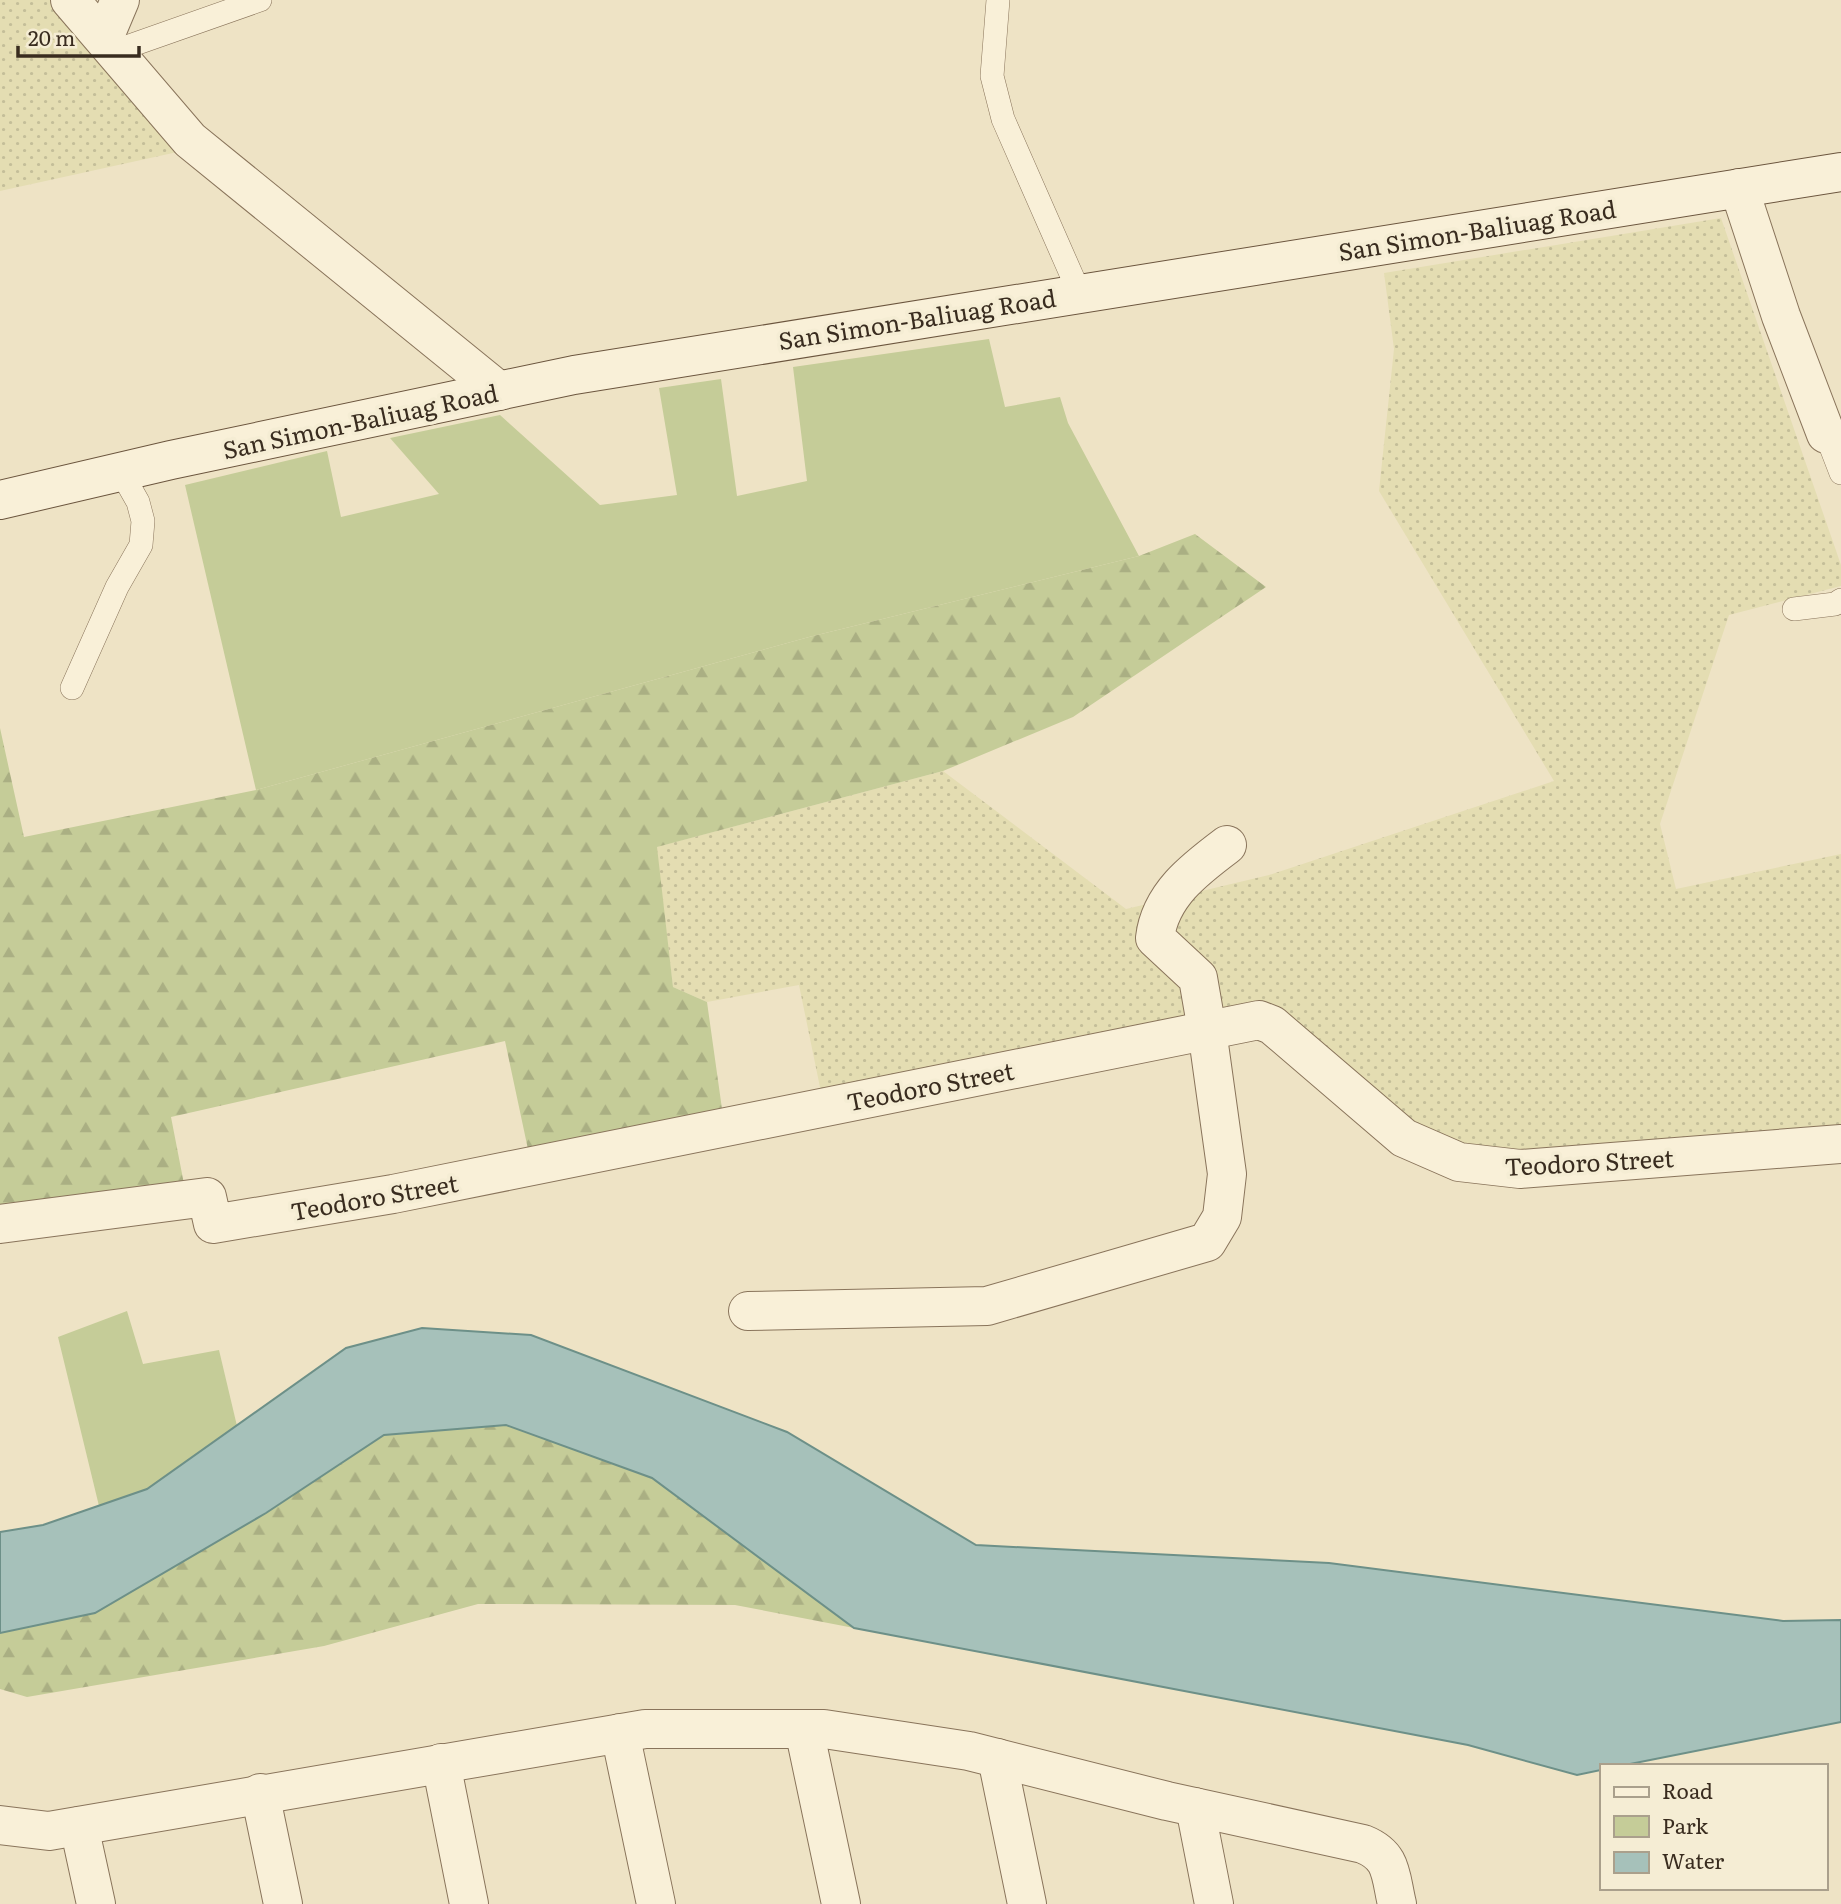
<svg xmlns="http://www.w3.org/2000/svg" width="1841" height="1904" font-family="Literata,serif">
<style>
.farmland{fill:url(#farmland-dots)}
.green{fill:#c5cc98}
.forest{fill:url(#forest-firs)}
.water{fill:#a6c1ba;stroke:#6d9088;stroke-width:2}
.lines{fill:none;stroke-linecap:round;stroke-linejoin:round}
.lane-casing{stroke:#89745b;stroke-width:24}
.street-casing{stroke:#89745b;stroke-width:40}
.secondary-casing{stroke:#6b553e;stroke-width:40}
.lane{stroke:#f9f0d8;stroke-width:23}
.street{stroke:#f9f0d8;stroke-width:38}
.secondary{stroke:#f9f0d8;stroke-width:38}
.labels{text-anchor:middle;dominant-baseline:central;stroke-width:7;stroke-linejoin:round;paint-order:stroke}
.street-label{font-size:24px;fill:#392c1f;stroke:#f5edd4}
</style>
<defs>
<pattern id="farmland-dots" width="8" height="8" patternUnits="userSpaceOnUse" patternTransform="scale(1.75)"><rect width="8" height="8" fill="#e4ddb2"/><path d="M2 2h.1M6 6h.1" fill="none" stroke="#c4be99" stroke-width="1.8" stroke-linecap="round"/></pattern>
<pattern id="forest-firs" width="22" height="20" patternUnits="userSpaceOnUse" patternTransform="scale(1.75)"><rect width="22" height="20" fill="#c5cc98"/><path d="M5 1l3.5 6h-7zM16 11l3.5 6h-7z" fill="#aaaf83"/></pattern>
</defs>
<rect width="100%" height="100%" fill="#eee3c5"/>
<g class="farmland">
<polygon points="0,0 52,0 182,151 0,191"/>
<polygon points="1721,218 1841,565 1841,586 1729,615 1660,824 1676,889 1841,854 1841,1129 1515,1159 1410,1129 1264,1006 822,1097 799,985 707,1002 673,987 656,847 943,771 1126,909 1269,875 1554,781 1379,491 1394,349 1384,273"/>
</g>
<g class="green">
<polygon points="989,339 1005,407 1060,397 1068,423 1139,556 809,637 256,790 185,485 327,451 341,517 439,494 390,438 500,415 600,505 677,495 659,388 721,379 737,496 807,481 793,367"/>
<polygon points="127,1311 143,1364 219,1350 237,1426 147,1489 99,1506 58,1337"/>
</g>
<g class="forest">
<polygon points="1195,534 1266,587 1073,717 943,771 657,847 673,987 707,1002 723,1116 529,1154 505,1041 171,1117 184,1184 0,1210 0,728 24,837 256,790 809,637 1139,556"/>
<polygon points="506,1425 652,1478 854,1628 735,1605 478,1604 324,1646 27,1697 0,1689 0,1633 95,1613 266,1513 384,1435"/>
</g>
<polygon class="water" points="422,1328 531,1335 787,1432 976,1545 1329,1563 1783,1621 1841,1620 1841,1722 1620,1766 1601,1766 1601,1770 1577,1775 1468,1745 854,1628 652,1478 506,1425 384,1435 266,1513 95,1613 0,1633 0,1532 43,1525 147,1489 346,1348"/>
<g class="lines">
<defs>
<g id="lane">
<polyline points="998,0 992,76 1003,119 1079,292"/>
<polyline points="115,51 260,0"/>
<polyline points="1826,434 1841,473"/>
<polyline points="1794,609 1835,604 1841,600"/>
<polyline points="72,688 117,587 141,545 143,521 138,502 121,472"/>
</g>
<g id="street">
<polyline points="70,0 190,140 499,391"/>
<polyline points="104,38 120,0"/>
<polyline points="1739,188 1781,316 1826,434"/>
<polyline points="0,1224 207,1197 213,1224 393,1194 1259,1020 1272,1025 1404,1138 1459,1162 1520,1169 1841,1144"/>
<path d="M748,1311L987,1306L1207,1242L1222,1217L1227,1174L1207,1030L1198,978L1155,938C1160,895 1195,869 1227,845"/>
<polyline points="804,1729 841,1904"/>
<polyline points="620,1733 656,1904"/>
<polyline points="997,1758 1027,1904"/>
<polyline points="441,1763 469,1904"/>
<polyline points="260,1793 283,1904"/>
<polyline points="1195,1807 1214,1904"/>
<path d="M0,1825L49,1831L645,1729H824L969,1751L1167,1801L1363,1844C1393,1856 1390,1875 1397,1904"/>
<polyline points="79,1826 96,1904"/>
</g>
<polyline id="secondary" points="0,500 171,460 574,375 1841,172"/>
</defs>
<use href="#lane" class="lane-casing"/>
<use href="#street" class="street-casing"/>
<use href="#secondary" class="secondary-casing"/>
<use href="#lane" class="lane"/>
<use href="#street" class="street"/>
<use href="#secondary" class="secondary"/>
</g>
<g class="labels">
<g class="street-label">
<text transform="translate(1477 229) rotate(-9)">San Simon-Baliuag Road</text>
<text transform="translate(917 318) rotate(-9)">San Simon-Baliuag Road</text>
<text transform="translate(360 420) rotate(-12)">San Simon-Baliuag Road</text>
<text transform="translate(930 1085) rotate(-11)">Teodoro Street</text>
<text transform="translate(1589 1161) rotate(-3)">Teodoro Street</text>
<text transform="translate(374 1196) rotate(-10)">Teodoro Street</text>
</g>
</g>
<rect x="1600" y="1764" width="228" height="126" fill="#f5edd4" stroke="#aaa08c" stroke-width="2"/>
<rect x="1614" y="1787" width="35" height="10" fill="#f9f0d8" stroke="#aaa08c" stroke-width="2"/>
<text x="1662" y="1799" font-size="21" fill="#392c1f">Road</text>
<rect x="1614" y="1816" width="35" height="21" fill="#c5cc98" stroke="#aaa08c" stroke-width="2"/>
<text x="1662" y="1834" font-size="21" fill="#392c1f">Park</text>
<rect x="1614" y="1852" width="35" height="21" fill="#a6c1ba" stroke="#aaa08c" stroke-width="2"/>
<text x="1662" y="1869" font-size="21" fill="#392c1f">Water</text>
<path d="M18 46v10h121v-10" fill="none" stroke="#392c1f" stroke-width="3.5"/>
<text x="28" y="46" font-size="21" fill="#392c1f" stroke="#f5edd4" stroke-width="5" paint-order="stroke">20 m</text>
</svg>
